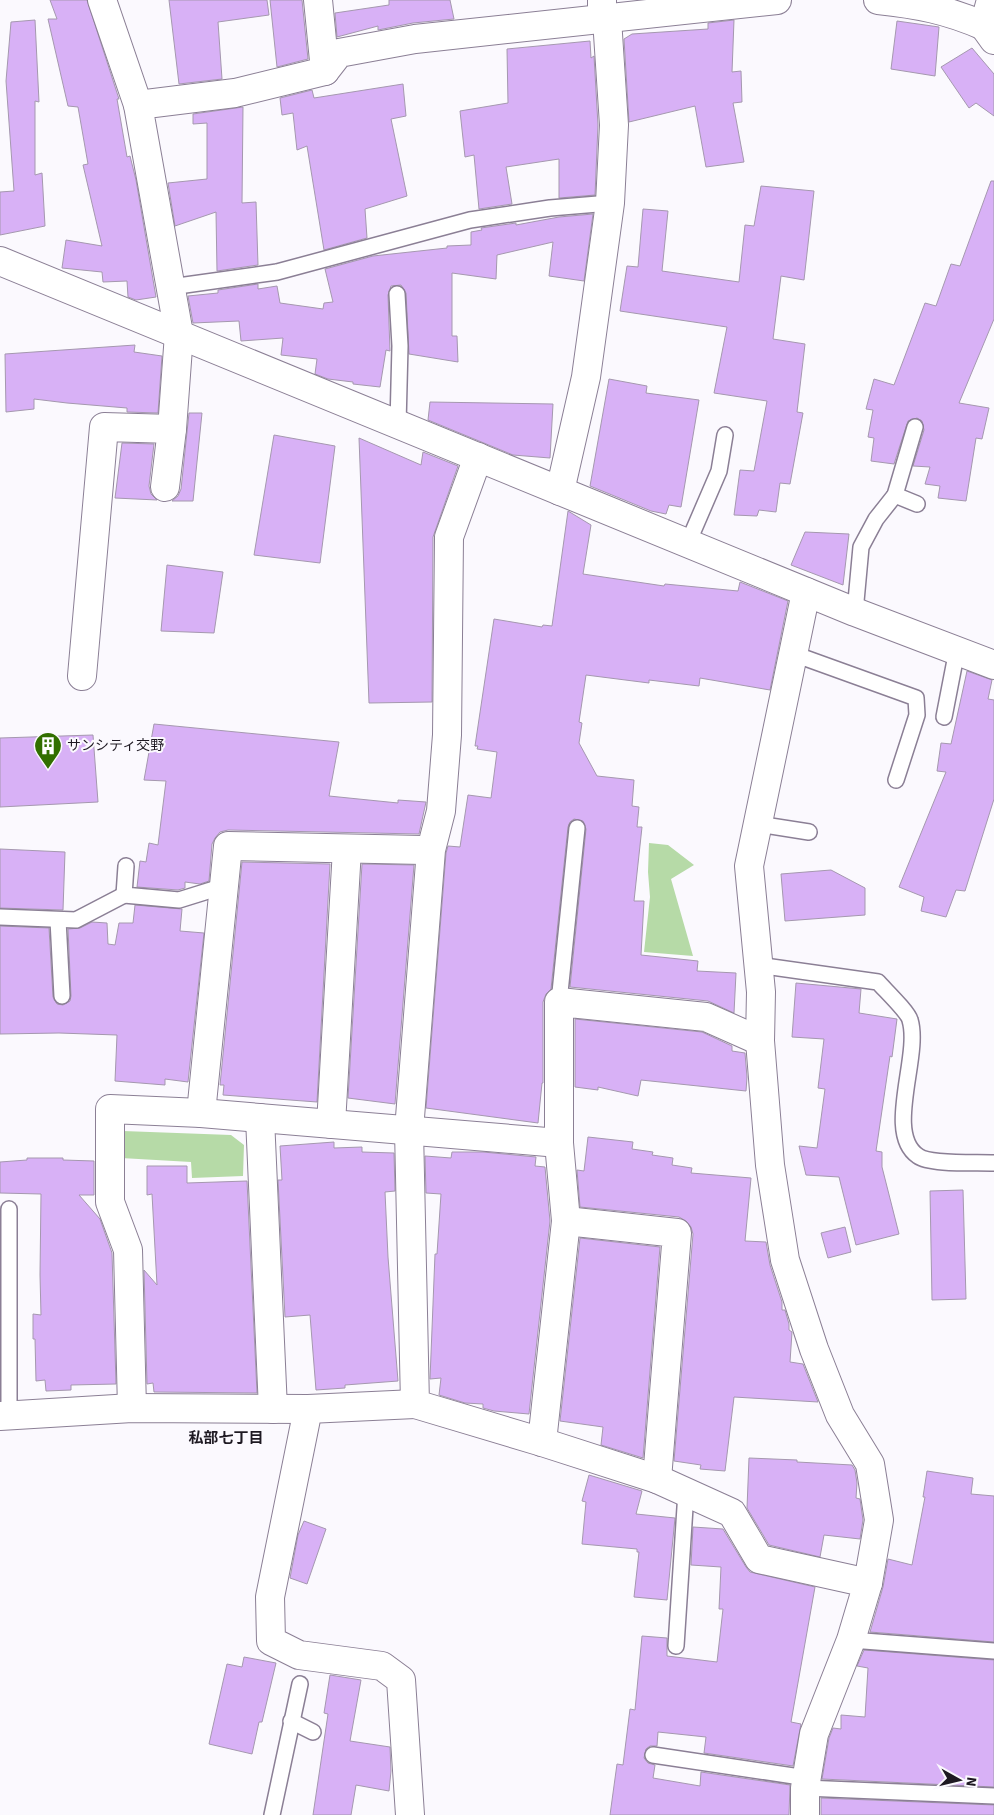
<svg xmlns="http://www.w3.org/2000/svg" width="994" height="1815" font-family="'Source Sans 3','Noto Sans JP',sans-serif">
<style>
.green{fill:#b6daa7}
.building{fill:#d8b1f6;stroke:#a598af}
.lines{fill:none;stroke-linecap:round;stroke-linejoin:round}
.lane-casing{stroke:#8b7f95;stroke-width:18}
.street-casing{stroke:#8b7f95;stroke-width:30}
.secondary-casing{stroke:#8b7f95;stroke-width:30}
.lane{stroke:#fff;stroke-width:15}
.street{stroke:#fff;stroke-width:28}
.secondary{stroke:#fff;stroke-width:28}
.labels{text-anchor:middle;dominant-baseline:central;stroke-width:4;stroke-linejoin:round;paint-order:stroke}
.poi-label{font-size:14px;fill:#1e1922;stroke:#fbf9fe;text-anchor:start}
.neighbourhood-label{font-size:15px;font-weight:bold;fill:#1e1922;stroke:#fbf9fe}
</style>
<rect width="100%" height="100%" fill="#fbf9fe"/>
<g class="green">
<polygon points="649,843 668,845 694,865 671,879 693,956 644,952 650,897 648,872"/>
<polygon points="123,1131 231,1135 244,1145 243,1176 192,1178 191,1162 121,1158"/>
</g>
<g class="building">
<polygon points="50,0 87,0 119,99 117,99 127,157 130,156 136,180 156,297 136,300 128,297 127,281 103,282 102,272 62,268 66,240 102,246 83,165 88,164 78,107 68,106 48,19 57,19"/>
<polygon points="169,0 267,0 269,15 218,22 222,79 179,84"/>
<polygon points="270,0 302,0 308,59 277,67"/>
<polygon points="389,0 450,0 454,19 413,23 378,30 378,26 337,37 335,13 389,5"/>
<polygon points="35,20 39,102 35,101 35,175 42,173 45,226 0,235 0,192 14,191 6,81 11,22"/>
<polygon points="734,20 732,72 741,71 742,102 733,103 744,162 706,167 695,106 629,122 624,39 632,34 708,29 708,23"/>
<polygon points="897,21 939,27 935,76 891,69"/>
<polygon points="590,41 591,58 594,56 598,125 595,195 559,198 559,159 506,167 512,204 479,209 474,155 465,157 460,111 508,103 507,49"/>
<polygon points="972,48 994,74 994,116 976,103 969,108 941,67"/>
<polygon points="403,84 406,116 391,119 407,196 365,209 367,238 324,250 307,146 297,150 293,113 282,115 280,98 312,90 314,98"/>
<polygon points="243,107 242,203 256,202 258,265 217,271 216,212 175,226 168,183 207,179 207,123 193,124 193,114"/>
<polygon points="991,181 994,181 994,319 959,403 989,408 982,439 976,438 966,501 938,498 940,486 925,484 930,467 913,466 924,430 922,421 917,418 908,421 894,464 871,461 874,438 868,437 873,410 866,409 874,379 894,385 925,303 936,306 951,264 960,266"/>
<polygon points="761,186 814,191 804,280 781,276 773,339 805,344 797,412 803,413 790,484 780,483 776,512 759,510 757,516 734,515 740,470 754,471 767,401 714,393 727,327 620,311 627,266 638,267 643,209 668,211 662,271 739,282 745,225 754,226"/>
<polygon points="593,214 584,281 549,276 553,242 497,255 496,279 452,273 452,336 457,336 458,362 409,354 406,293 401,285 391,286 388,295 390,351 386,350 380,387 353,384 353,382 328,379 315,374 317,359 281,355 283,338 241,341 239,321 193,323 188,296 218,293 218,290 258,284 258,289 277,286 280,303 323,309 324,303 333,302 325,269 373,256 447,248 447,246 471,245 471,232 482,230 481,228 516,223 516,225 559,217"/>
<polygon points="135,345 134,352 162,356 158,413 127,412 127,408 67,403 34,399 34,409 6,412 5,354"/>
<polygon points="609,379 647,386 646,393 699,400 681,507 669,505 666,514 651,511 590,486"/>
<polygon points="430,402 553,404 550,458 513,455 428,420"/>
<polygon points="189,413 202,413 193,501 172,501 178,496 181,489"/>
<polygon points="274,435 335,446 320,563 254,555"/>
<polygon points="359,438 421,465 423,452 458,466 433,537 432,702 369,703"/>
<polygon points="122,443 154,444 149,486 151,494 157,500 115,498"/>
<polygon points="568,511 591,525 583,574 664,586 665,584 738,591 740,582 788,601 770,690 700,678 699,686 649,680 649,683 586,675 579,722 582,723 579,743 597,776 634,780 632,806 639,807 637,827 642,827 634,901 644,901 641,955 698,961 697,971 736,973 734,1013 708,1001 570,987 586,829 583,821 574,819 570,822 568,827 551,989 546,994 543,1002 543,1083 542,1083 538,1123 426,1108 446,853 448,846 460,847 468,795 491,798 497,752 477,749 478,746 475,746 494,619 542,627 543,625 552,626"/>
<polygon points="805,532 849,534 843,585 791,565"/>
<polygon points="167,565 223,572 214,633 161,631"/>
<polygon points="967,671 992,680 988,699 994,700 994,799 965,891 956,890 946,917 921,911 924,897 899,887 946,772 937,771 941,743 951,744"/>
<polygon points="154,724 339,742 329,796 398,803 398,800 426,802 419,834 228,830 220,832 215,838 212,844 209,881 200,884 185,882 185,888 178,890 137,887 140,861 146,862 149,843 158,845 166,781 144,780"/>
<polygon points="93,735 98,802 0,807 0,738"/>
<polygon points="0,849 65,852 63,910 0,908"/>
<polygon points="242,862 330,864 317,1102 223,1095 224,1085 220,1085"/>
<polygon points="362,864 414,865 395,1104 348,1098"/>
<polygon points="831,870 865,888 865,915 785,921 781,874"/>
<polygon points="135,905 182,909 180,931 204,933 188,1082 165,1079 165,1085 115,1081 117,1035 59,1033 0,1034 0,926 49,928 53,997 57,1004 63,1005 70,1001 71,996 68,929 80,928 92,922 107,923 108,944 115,945 119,923 133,923"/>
<polygon points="796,983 861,989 859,1013 897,1019 892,1057 890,1056 876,1151 882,1152 882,1167 899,1234 856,1245 839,1177 806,1175 799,1146 817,1148 825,1089 818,1088 824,1039 792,1037"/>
<polygon points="575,1019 702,1032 732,1046 732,1051 745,1053 747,1077 746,1091 641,1080 638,1096 598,1087 598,1090 575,1087"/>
<polygon points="588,1137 633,1142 632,1149 653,1152 652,1155 673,1158 672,1165 692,1168 691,1173 751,1178 745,1241 766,1242 770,1265 782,1302 782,1310 785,1310 789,1324 789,1330 792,1332 790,1362 803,1364 818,1402 734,1397 725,1471 700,1469 701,1465 674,1461 693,1234 691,1227 686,1221 679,1217 580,1207 577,1170 584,1171"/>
<polygon points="334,1142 334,1148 362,1147 362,1152 394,1153 395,1191 385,1192 388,1257 398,1381 345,1385 345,1388 316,1390 310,1315 285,1317 278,1180 282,1180 280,1146"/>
<polygon points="452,1152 483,1152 536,1157 535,1166 545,1167 550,1221 529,1414 494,1411 483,1408 483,1404 465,1403 439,1395 441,1378 430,1379 435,1254 437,1254 441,1194 426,1193 425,1156 451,1158"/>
<polygon points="27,1158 63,1158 63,1160 94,1161 94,1195 79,1195 100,1219 112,1253 116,1384 71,1385 71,1390 46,1391 45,1380 36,1381 35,1339 33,1339 33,1314 41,1315 40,1275 41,1194 0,1193 0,1162 27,1160"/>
<polygon points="147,1166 187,1166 187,1183 247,1181 257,1393 154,1392 153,1383 147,1384 144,1270 157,1285 152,1194 147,1195"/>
<polygon points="963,1190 966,1299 932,1300 930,1191"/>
<polygon points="845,1227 851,1252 828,1258 821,1233"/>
<polygon points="580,1238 660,1247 643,1458 601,1445 603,1427 560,1421"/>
<polygon points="749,1458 797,1460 797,1462 852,1465 855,1470 857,1483 856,1498 860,1499 863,1520 860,1539 824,1535 820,1557 769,1545 747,1508"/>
<polygon points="927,1471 973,1478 971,1494 994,1496 994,1642 870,1632 883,1587 888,1559 912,1565 925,1497 923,1497"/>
<polygon points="589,1475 642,1491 636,1514 675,1518 667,1600 634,1597 639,1552 637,1552 637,1549 582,1544 586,1502 582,1501"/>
<polygon points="304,1521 326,1529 307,1584 290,1578 298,1535"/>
<polygon points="693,1527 723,1529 746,1567 750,1572 815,1587 791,1722 801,1724 793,1766 704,1753 706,1737 658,1732 657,1746 650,1746 646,1749 644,1758 648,1763 655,1765 653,1778 700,1786 701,1772 790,1785 789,1815 610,1815 617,1764 623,1765 630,1709 635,1710 642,1636 667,1638 667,1656 717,1662 723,1609 719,1609 721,1567 691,1565"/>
<polygon points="864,1650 994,1660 994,1787 822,1779 829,1738 833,1728 841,1729 841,1715 865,1717 868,1668 857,1666"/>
<polygon points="244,1657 276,1663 262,1722 259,1722 252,1754 209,1744 227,1664 242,1667"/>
<polygon points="330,1675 361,1680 350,1741 390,1747 391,1771 389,1791 356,1785 351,1815 313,1815 328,1714 324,1713"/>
<polygon points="821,1798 994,1805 994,1815 821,1815"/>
</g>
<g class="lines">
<defs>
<g id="lane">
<polyline points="171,287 277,272 470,220 550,208 610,203"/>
<polyline points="397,294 400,346 398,424"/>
<polyline points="895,495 917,504"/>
<polyline points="688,543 719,471 725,435"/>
<polyline points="855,612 861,547 876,519 895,495 915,427"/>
<polyline points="794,654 916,698 917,715 896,780"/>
<polyline points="944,717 957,650"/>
<polyline points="758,824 809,832"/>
<polyline points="126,866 124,895 179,900 224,886"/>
<polyline points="0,917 76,920 124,895"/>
<polyline points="58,920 62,996"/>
<path d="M758,965L878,982C885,990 908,1012 910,1020C921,1056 884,1133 918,1156C930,1165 978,1162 994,1163"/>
<polyline points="559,1002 577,828"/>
<polyline points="9,1209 9,1415"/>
<polyline points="851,1640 994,1651"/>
<polyline points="676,1646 686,1492"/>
<polyline points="291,1721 313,1732"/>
<polyline points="653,1755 807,1778"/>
<polyline points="805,1788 994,1796"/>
<polyline points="272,1815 300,1684"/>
</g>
<g id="street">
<polyline points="102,0 138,105"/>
<path d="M878,0C917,4 948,10 984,26"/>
<polyline points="991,0 984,26 994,40"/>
<polyline points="325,71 339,53 415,39 777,0"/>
<polyline points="478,457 449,537 447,735 441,811 431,850 409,1130 415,1404 542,1442 657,1479 732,1513 759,1559 868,1583 851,1640 814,1734 805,1788 805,1815"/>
<polyline points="165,487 172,429 179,334 138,105 235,93 325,71 318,0"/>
<polyline points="560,491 586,377 610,203 614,125 607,19 602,6 602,0"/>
<polyline points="806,592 749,866 761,992 760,1041 770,1165 785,1260 814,1349 840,1415 870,1464 879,1520 868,1583"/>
<polyline points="82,676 104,427 172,429"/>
<polyline points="201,1113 228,846 423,850"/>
<polyline points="260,1118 273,1409"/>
<polyline points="331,1124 347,849"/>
<polyline points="566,1221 677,1233 657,1479"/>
<polyline points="132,1408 128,1250 110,1202 110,1109 201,1113 559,1143"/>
<polyline points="0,1416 132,1408 308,1409"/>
<polyline points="542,1442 566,1221 559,1143 559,1002 706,1017 760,1041"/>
<polyline points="410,1815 401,1680 382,1666 299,1655 271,1641 270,1597 308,1409 415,1404"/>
</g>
<polyline id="secondary" points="0,261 855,612 994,665"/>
</defs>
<use href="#lane" class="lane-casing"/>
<use href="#street" class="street-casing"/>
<use href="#secondary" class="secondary-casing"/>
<use href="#lane" class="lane"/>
<use href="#street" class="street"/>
<use href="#secondary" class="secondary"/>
</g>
<defs>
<symbol id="building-pin" viewBox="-11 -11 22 30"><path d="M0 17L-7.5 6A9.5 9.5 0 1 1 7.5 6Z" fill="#326f00" stroke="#fbf9fe"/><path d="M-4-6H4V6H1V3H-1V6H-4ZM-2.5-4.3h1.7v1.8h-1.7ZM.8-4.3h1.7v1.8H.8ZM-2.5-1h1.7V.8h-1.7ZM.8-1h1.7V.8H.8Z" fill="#fff"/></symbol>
</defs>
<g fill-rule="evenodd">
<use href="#building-pin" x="32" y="730" width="32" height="43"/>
</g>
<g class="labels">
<g class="poi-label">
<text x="67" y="746">サンシティ交野</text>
</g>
<g class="neighbourhood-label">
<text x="226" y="1438">私部七丁目</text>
</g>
</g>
<g transform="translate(959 1780) rotate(98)" stroke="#fbf9fe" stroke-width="4" paint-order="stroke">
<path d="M0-4L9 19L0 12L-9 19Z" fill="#1e1922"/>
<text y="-8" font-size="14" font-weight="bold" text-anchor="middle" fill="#1e1922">N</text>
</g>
</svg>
